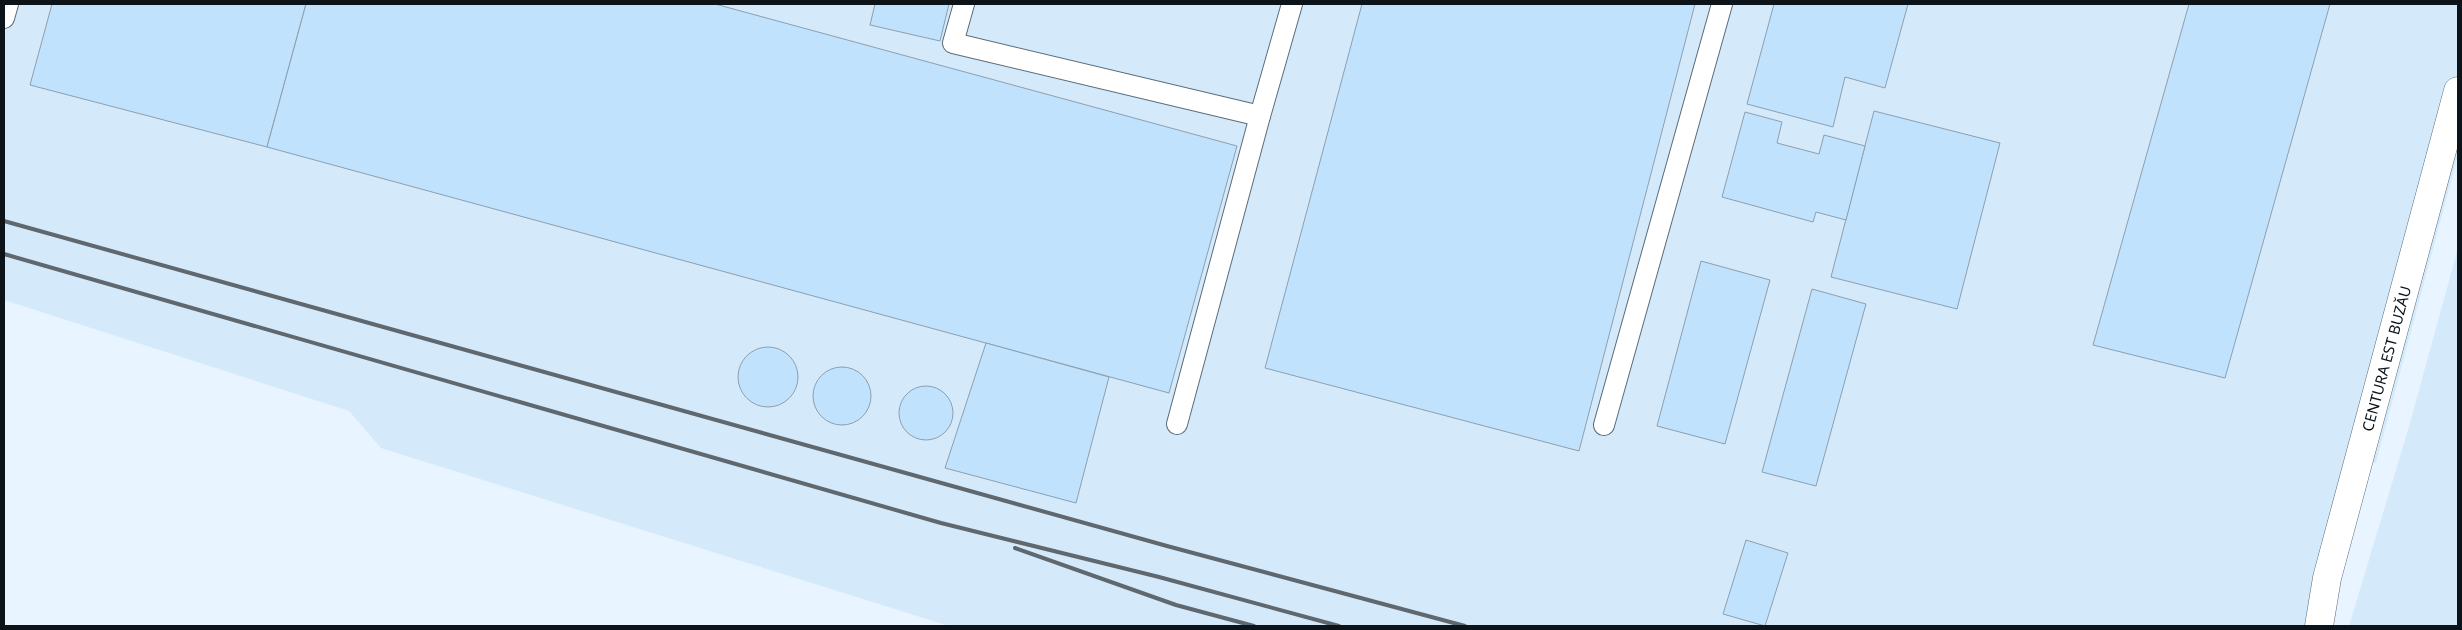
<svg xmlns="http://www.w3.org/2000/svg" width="2462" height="630" font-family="'Noto Sans',sans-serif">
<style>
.built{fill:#d4eafb}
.building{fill:#c0e2fd;stroke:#8c9fae}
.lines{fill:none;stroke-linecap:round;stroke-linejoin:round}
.lane-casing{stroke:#5a6c7b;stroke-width:22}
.secondary-casing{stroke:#5a6c7b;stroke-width:29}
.lane{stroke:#fff;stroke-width:20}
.secondary{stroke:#fff;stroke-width:28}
.rail{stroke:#5f676f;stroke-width:4}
.labels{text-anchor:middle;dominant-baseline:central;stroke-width:4.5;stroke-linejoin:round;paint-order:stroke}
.street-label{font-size:15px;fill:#0c1319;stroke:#fff}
</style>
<rect width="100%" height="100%" fill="#e8f4ff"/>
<g class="built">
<polygon points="4,4 2458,4 2458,155 2376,463 2361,462 2323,626 949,626 381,448 349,411 4,300"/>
<polygon points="2458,248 2458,626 2349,626 2408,430"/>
</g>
<g class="building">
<polygon points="52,4 306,4 267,147 30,85"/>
<polygon points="306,4 715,4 1237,146 1169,393 267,147"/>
<polygon points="875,4 949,4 940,41 870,25"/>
<polygon points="1362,4 1695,4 1579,451 1265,368"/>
<polygon points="1774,4 1908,4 1885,88 1845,77 1833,127 1747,104"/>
<polygon points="2189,4 2330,4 2225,378 2093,345"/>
<polygon points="1874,111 2000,143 1957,309 1831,277"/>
<polygon points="1745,112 1782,122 1777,143 1819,154 1824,135 1865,146 1846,220 1816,212 1813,222 1722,197"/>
<polygon points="1701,261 1770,280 1725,444 1657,426"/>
<polygon points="1812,289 1866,304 1816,486 1762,472"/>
<polygon points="986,343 1109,377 1076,503 945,468"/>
<circle cx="768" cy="377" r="30"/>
<circle cx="842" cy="396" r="29"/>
<circle cx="926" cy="413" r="27"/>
<polygon points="1746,540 1788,553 1765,626 1723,614"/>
</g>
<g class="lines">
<defs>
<g id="lane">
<polyline points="964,4 953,43 1260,116 1292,4"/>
<polyline points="4,18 8,4"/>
<polyline points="1177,424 1260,116"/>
<polyline points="1604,425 1722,4"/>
</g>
<g id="secondary">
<path id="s1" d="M2319,626L2327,578L2458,91"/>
</g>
</defs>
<use href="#lane" class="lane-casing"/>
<use href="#secondary" class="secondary-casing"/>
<use href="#lane" class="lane"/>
<use href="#secondary" class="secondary"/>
<g class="rail">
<polyline points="4,221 1167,546 1465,626"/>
<polyline points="4,254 941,523 1159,577 1339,626"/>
<polyline points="1015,548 1176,605 1254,626"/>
</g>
</g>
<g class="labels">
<g class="street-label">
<text stroke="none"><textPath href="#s1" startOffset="276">CENTURA EST BUZĂU</textPath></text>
</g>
</g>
<rect width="2462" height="630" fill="none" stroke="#0c1319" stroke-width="10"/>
</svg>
